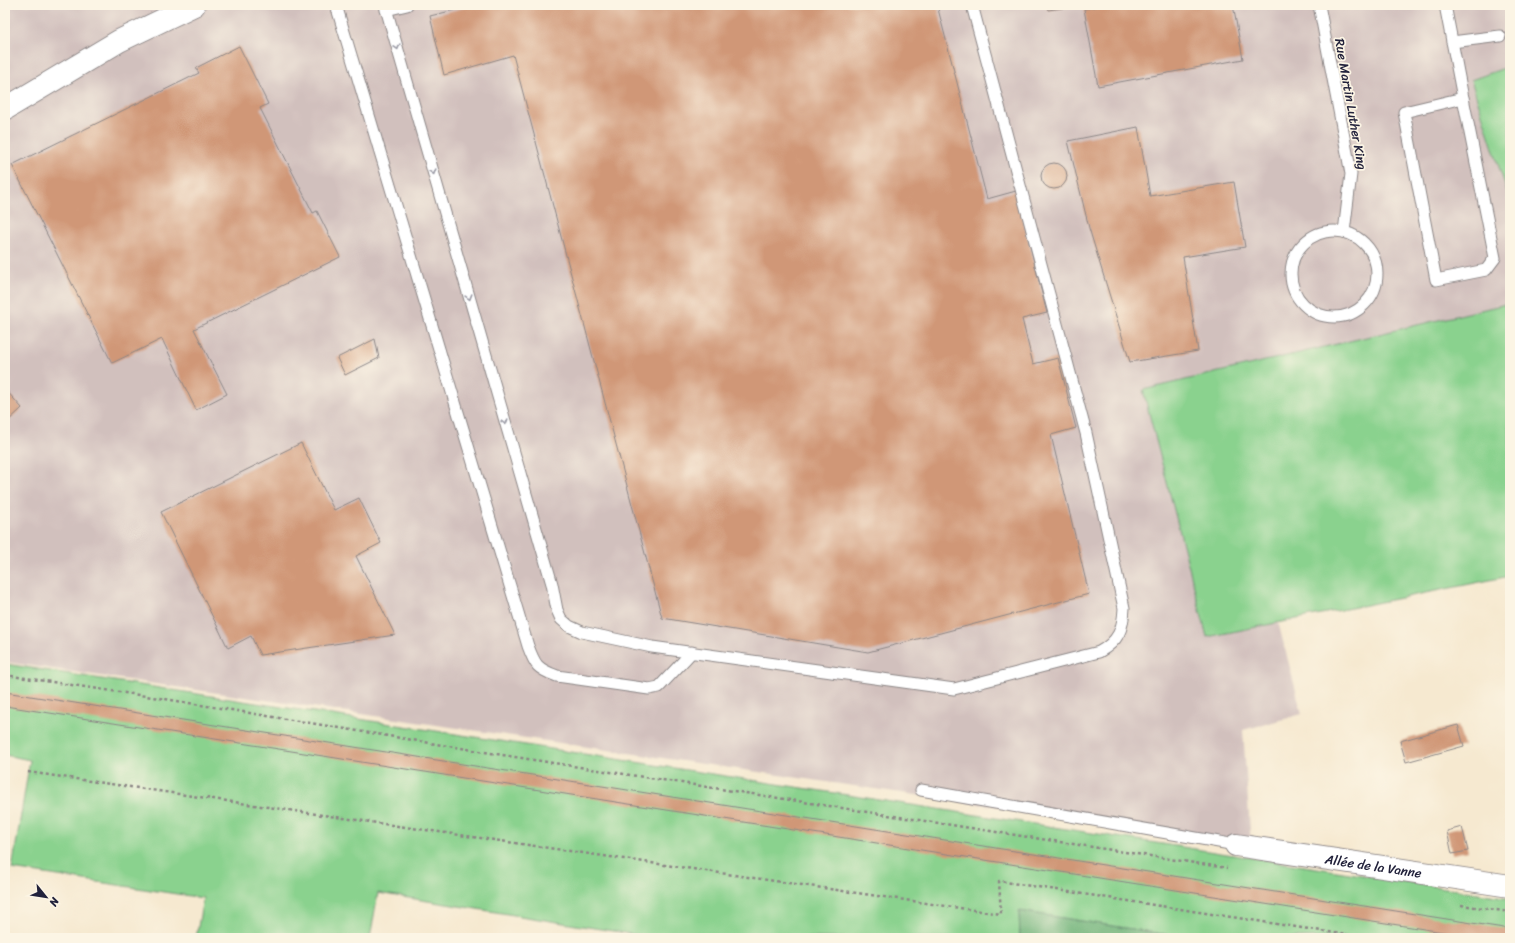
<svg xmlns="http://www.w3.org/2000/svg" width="1515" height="943" font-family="Sriracha,sans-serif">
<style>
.industrial{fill:#d1c0bd}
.green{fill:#8ad28e;stroke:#567a64}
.forest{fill:#6fb479;stroke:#486b5a}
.building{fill:#d09777}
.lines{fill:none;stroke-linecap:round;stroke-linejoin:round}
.lane-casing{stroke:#8c8686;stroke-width:13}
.street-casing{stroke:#8c8686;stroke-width:24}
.path{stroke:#8c8686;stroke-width:2.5;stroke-dasharray:3 3;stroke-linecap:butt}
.lane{stroke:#fff;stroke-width:11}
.street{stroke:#fff;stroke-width:22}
.oneway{stroke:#9c9ca7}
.labels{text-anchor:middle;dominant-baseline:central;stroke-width:3.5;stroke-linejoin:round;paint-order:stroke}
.street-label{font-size:13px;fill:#22223b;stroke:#fcf5e5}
</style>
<rect width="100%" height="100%" fill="#fcf5e5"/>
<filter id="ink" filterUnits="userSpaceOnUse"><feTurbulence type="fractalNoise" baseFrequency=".025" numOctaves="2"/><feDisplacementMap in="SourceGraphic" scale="8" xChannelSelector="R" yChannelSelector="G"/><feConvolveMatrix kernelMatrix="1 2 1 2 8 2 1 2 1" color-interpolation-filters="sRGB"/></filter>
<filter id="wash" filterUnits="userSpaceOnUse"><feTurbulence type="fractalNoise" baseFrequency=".012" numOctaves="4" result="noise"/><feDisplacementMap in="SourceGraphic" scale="16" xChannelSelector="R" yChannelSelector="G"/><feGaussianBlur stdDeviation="0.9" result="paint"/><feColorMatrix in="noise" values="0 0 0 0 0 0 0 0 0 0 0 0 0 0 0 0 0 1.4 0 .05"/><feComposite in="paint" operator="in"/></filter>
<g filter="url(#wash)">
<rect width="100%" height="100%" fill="#f6e9d0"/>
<polygon class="industrial" points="5,5 1510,5 1510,66 1471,80 1510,201 1510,303 1144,390 1207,637 1278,622 1302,714 1243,730 1251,844 5,662"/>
<g class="green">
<polygon points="1510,66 1510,201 1471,80"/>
<polygon points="1510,303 1510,576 1207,637 1143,390"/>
<polygon points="5,664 1510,898 1510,938 1188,938 1019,911 1020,938 656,938 378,893 370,938 196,938 203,898 12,869 30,760 5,755"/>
</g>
<polygon class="forest" points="1019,911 1188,938 1020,938"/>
<g id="blocks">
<g class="building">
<polygon points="475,5 937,5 987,199 1016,191 1047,313 1022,319 1033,364 1058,358 1076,428 1051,435 1089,594 868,652 662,618 513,55 444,75 430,16"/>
<polygon points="1046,5 1062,5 1063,8 1048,10"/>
<polygon points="1104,5 1233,5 1243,59 1098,86 1084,9"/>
<polygon points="239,46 268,104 260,108 313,213 317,211 340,257 194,329 227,394 196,410 162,339 112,363 12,165 199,73 196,68"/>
<polygon points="1138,127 1150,196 1234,182 1245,247 1183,257 1198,351 1130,362 1089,228 1068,141"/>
<circle cx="1054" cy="176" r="13"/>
<polygon points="375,339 379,358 345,375 337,358"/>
<polygon points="5,389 22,408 5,424"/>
<polygon points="301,443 334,510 359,498 381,543 356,556 395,635 260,655 251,636 228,648 161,512"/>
<polygon points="5,692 1510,929 1510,938 1481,938 5,706"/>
<polygon points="1458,725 1464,746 1406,762 1400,741"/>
<polygon points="1462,827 1468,851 1452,854 1447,831"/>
</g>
</g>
</g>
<g filter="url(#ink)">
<use href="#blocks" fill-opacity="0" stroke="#8c8686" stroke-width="1"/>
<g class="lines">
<defs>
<g id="lane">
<path d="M336,5L528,646C535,665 537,669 557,676L649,689L659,687L692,652"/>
<path d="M385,5L552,584L557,610L561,619L569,626L582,632L652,647L954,689L1099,652C1119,641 1123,629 1124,608L1086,433L972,5"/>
<polyline points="1319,5 1351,174 1344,232"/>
<polyline points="1445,5 1463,98"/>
<polyline points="386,10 407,5"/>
<polyline points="1452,42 1500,36"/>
<polygon points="1463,98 1495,258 1486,270 1436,280 1404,112"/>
<circle cx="1334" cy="274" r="43"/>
<polyline points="921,790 1236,845"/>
</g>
<g id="street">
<polyline points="5,109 119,41 194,5"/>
<path id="s1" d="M1236,845L1510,886"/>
</g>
</defs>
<use href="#lane" class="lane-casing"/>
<use href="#street" class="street-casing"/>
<g class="path">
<polyline points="5,675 159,698 515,757 1227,868"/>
<polyline points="28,772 1001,914 999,881 1367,938"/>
<polyline points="1461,905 1510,912"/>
</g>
<use href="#lane" class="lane"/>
<use href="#street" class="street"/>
</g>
<defs><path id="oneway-chevron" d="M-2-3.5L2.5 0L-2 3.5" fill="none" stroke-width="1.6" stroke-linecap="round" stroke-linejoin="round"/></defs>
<g class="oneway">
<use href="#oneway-chevron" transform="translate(397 47) rotate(74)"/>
<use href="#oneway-chevron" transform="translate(433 172) rotate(74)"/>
<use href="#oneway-chevron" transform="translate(469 297) rotate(74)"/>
<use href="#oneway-chevron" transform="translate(505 422) rotate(74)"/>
</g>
</g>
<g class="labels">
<g class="street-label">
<text transform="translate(1351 104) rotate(80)">Rue Martin Luther King</text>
<text stroke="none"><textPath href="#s1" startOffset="139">Allée de la Vanne</textPath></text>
</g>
</g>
<rect width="1515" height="943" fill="none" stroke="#fcf5e5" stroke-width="20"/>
<g transform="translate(46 897) rotate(120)" stroke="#fcf5e5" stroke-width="3" paint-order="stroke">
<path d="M0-3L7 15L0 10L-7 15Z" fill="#22223b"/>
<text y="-6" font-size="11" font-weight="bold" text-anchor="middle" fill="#22223b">N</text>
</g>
</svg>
